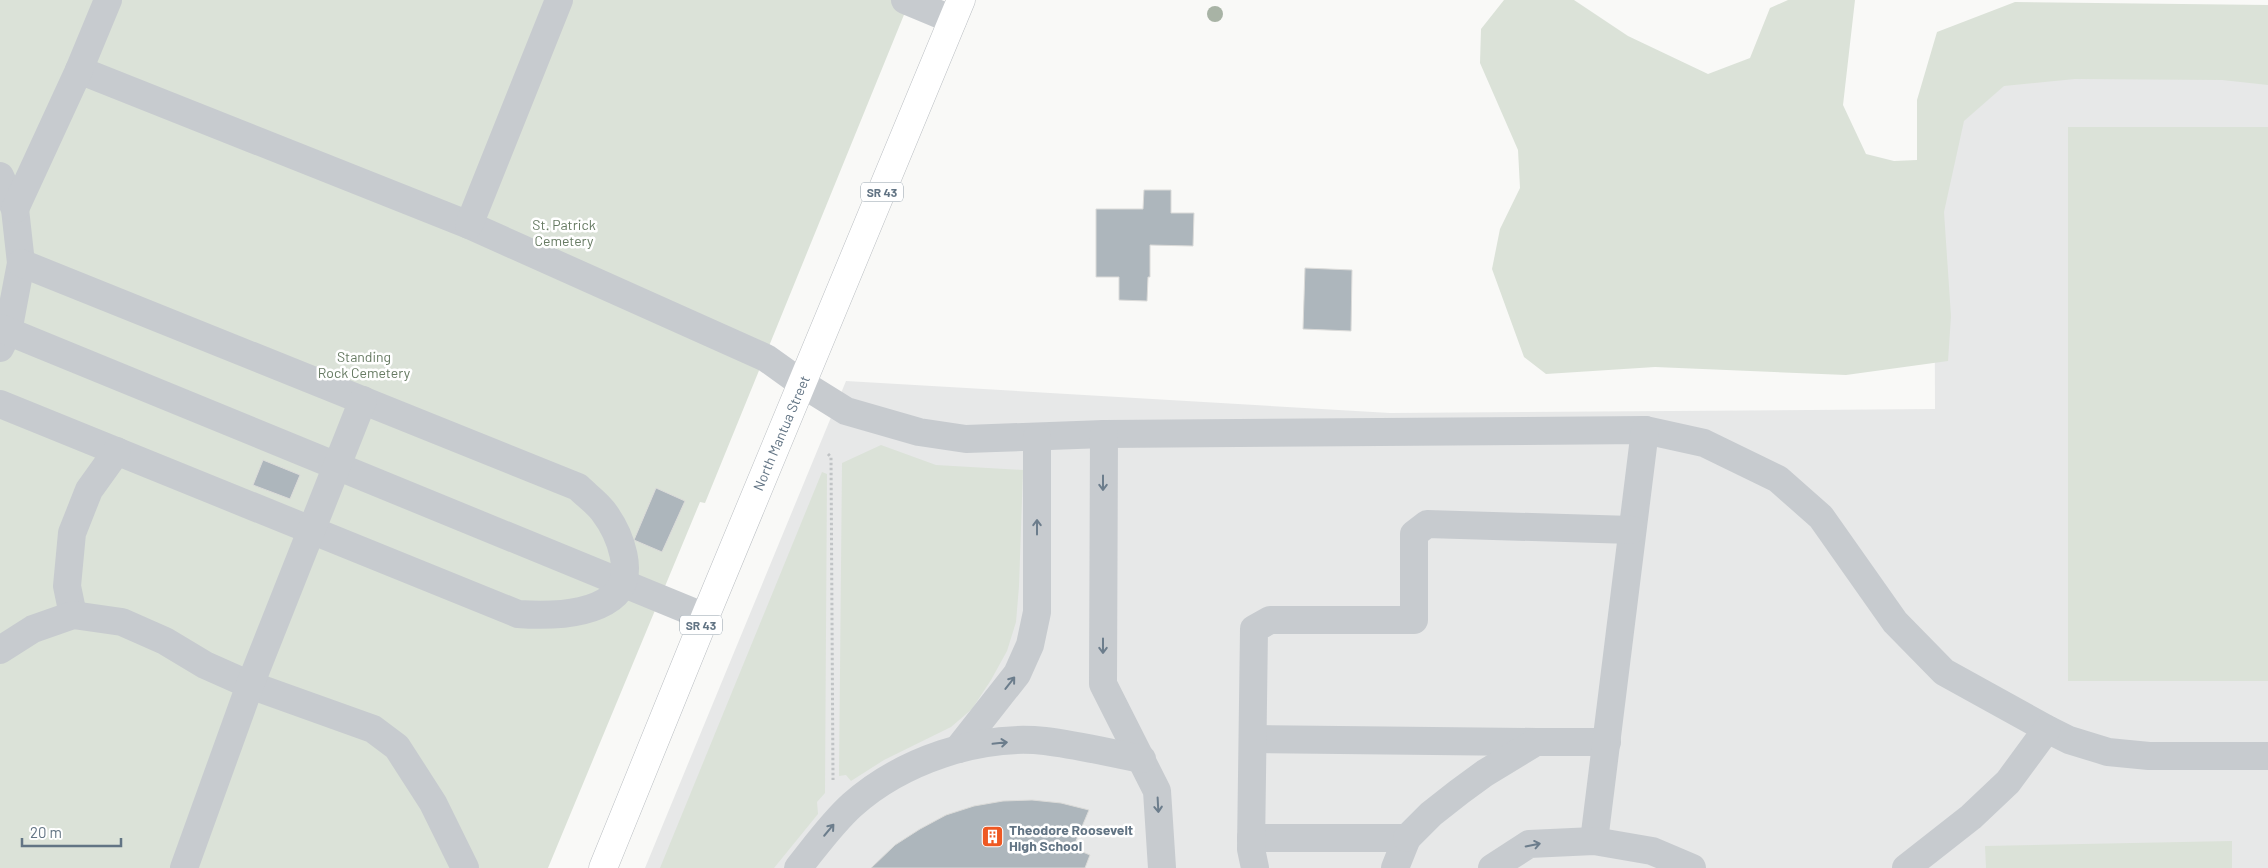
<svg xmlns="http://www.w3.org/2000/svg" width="2268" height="868" font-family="Barlow,sans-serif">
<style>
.built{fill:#e7e8e8}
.green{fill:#dbe2d8}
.building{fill:#adb6bc;stroke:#dbdbd9}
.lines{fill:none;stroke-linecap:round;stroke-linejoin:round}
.major-casing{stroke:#babec2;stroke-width:29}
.path{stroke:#c0c3c5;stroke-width:3;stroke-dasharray:2.5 2.5;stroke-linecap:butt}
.minor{stroke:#c7cbcf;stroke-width:28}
.major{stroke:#fff;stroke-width:28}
.tree{fill:#a8b3a5}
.oneway{stroke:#6c7d8c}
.labels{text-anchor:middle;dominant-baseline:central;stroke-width:5;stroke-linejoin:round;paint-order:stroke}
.shield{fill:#fff;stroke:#919ea9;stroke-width:1}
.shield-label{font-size:12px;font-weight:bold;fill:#627484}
.park-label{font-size:14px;fill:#667a62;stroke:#fff}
.street-label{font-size:14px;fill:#627484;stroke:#fff}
.poi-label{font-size:14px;font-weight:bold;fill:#627484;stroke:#fff;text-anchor:start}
</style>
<rect width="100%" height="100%" fill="#f9f9f7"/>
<polygon class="built" points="1934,62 2268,65 2268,868 645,868 846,381 1390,413 1935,409"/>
<g class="green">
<polygon points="0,0 910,0 705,503 700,502 548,868 0,868"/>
<polygon points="1504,0 1574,0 1628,36 1708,74 1750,58 1770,8 1788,0 1855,0 1843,105 1866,154 1894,161 1917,160 1917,100 1937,32 2015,2 2268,5 2268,85 2222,80 2075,79 2004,86 1964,121 1944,212 1951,316 1948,361 1846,375 1655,367 1546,374 1524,357 1492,269 1500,229 1520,188 1518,150 1480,63 1481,29"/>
<rect x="2068" y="127" width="200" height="554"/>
<polygon points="881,445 936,465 1023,470 1019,586 1016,622 1007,651 991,680 972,709 951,727 884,760 851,781 846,775 839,776 842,463"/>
<polygon points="822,472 827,474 825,793 817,802 818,814 774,868 660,868"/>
<polygon points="2232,841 2232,868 1986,868 1985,846"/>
</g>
<g class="building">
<polygon points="1144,190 1171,190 1171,213 1194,213 1193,246 1150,245 1150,277 1148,277 1147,301 1119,300 1119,277 1096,277 1096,209 1143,209"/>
<polygon points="1305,268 1352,270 1351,331 1303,329"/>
<polygon points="263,460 300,475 290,499 253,485"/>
<polygon points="656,488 685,501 662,552 634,540"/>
<polygon points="1032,800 1061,803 1089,810 1073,848 1090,855 1085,868 871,868 895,845 920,829 946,815 974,806 1003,801"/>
</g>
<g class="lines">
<defs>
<polyline id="major" points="603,868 705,617 961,0"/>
</defs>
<use href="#major" class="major-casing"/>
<polyline class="path" points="828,454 831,457 833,780"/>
<g class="minor">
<polyline points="905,0 953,20"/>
<polyline points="79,70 469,225 766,358 801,383 846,411 919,432 966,439 1104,434 1645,430 1704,443 1778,479 1821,517 1895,622 1944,672 2047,729 2069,740 2108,752 2149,756 2268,756"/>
<polyline points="0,176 15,209 21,263 8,332 0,348"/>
<polyline points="15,209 79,70 108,0"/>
<polyline points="469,225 559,0"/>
<polyline points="0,328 705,617"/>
<path d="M0,404L518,614C547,616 587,616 611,598C639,578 619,532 603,511C596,502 586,495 578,487L21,263"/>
<polyline points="1104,434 1103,684 1157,791 1162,868"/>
<polyline points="73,615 67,586 72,533 89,490 117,451"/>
<polyline points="0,650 33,629 73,615 122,622 165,641 205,665 250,685 373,729 397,747 433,803 465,868"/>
<polyline points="1253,739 1536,742"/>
<polyline points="958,749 1017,674 1030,645 1037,612 1037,437"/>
<polyline points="1251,838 1407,838 1395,868"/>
<polyline points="1407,838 1431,814 1459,792 1485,773 1536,742 1607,742"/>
<polyline points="1594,841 1645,430"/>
<polyline points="184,868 250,685 363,400"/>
<path d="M798,868C815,847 832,823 852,805C901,761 980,734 1045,741C1078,745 1110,753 1142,759"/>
<polyline points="1255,868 1251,849 1254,629 1270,620 1414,620 1414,534 1427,524 1632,530"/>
<polyline points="1492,868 1529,844 1594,841 1652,851 1692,868"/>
<polyline points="1906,868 1971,817 2008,782 2047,729"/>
</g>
<use href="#major" class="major"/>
</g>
<circle class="tree" cx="1215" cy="14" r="8"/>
<defs><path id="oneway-shaft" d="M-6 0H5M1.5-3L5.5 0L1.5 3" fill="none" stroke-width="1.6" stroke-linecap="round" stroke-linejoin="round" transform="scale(1.25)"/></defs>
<g class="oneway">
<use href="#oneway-shaft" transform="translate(1103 483) rotate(90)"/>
<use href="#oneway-shaft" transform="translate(1037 527) rotate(-90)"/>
<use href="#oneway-shaft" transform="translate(1103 646) rotate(90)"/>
<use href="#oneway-shaft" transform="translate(1010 683) rotate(-52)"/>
<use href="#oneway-shaft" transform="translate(1000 743) rotate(-6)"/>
<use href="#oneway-shaft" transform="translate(1158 805) rotate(87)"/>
<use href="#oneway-shaft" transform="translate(829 830) rotate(-50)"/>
<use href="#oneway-shaft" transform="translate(1533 845) rotate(-11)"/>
</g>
<defs>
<symbol id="building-square" viewBox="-11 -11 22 22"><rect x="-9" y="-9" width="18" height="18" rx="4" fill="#ee5822" stroke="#fff"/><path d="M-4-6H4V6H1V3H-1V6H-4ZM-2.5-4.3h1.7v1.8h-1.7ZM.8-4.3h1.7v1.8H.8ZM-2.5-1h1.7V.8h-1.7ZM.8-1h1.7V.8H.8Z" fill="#fff"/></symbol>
</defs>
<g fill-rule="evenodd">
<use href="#building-square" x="980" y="824" width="25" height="25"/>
</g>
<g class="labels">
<g class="shield">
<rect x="861" y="182.5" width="42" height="19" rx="4"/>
<rect x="680" y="615.5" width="42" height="19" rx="4"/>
</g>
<g class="shield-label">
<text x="882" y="192">SR 43</text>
<text x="701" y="625">SR 43</text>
</g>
<g class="park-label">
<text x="564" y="224">St. Patrick<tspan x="564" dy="16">Cemetery</tspan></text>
<text x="364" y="356">Standing<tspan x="364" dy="16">Rock Cemetery</tspan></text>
</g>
<g class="street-label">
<text transform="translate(781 433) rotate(-67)">North Mantua Street</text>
</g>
<g class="poi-label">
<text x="1009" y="829">Theodore Roosevelt<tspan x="1009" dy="16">High School</tspan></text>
</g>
</g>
<path d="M22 838v8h99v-8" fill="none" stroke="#627484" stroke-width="2.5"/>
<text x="30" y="838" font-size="15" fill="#627484" stroke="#ffffff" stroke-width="4" paint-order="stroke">20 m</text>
</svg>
